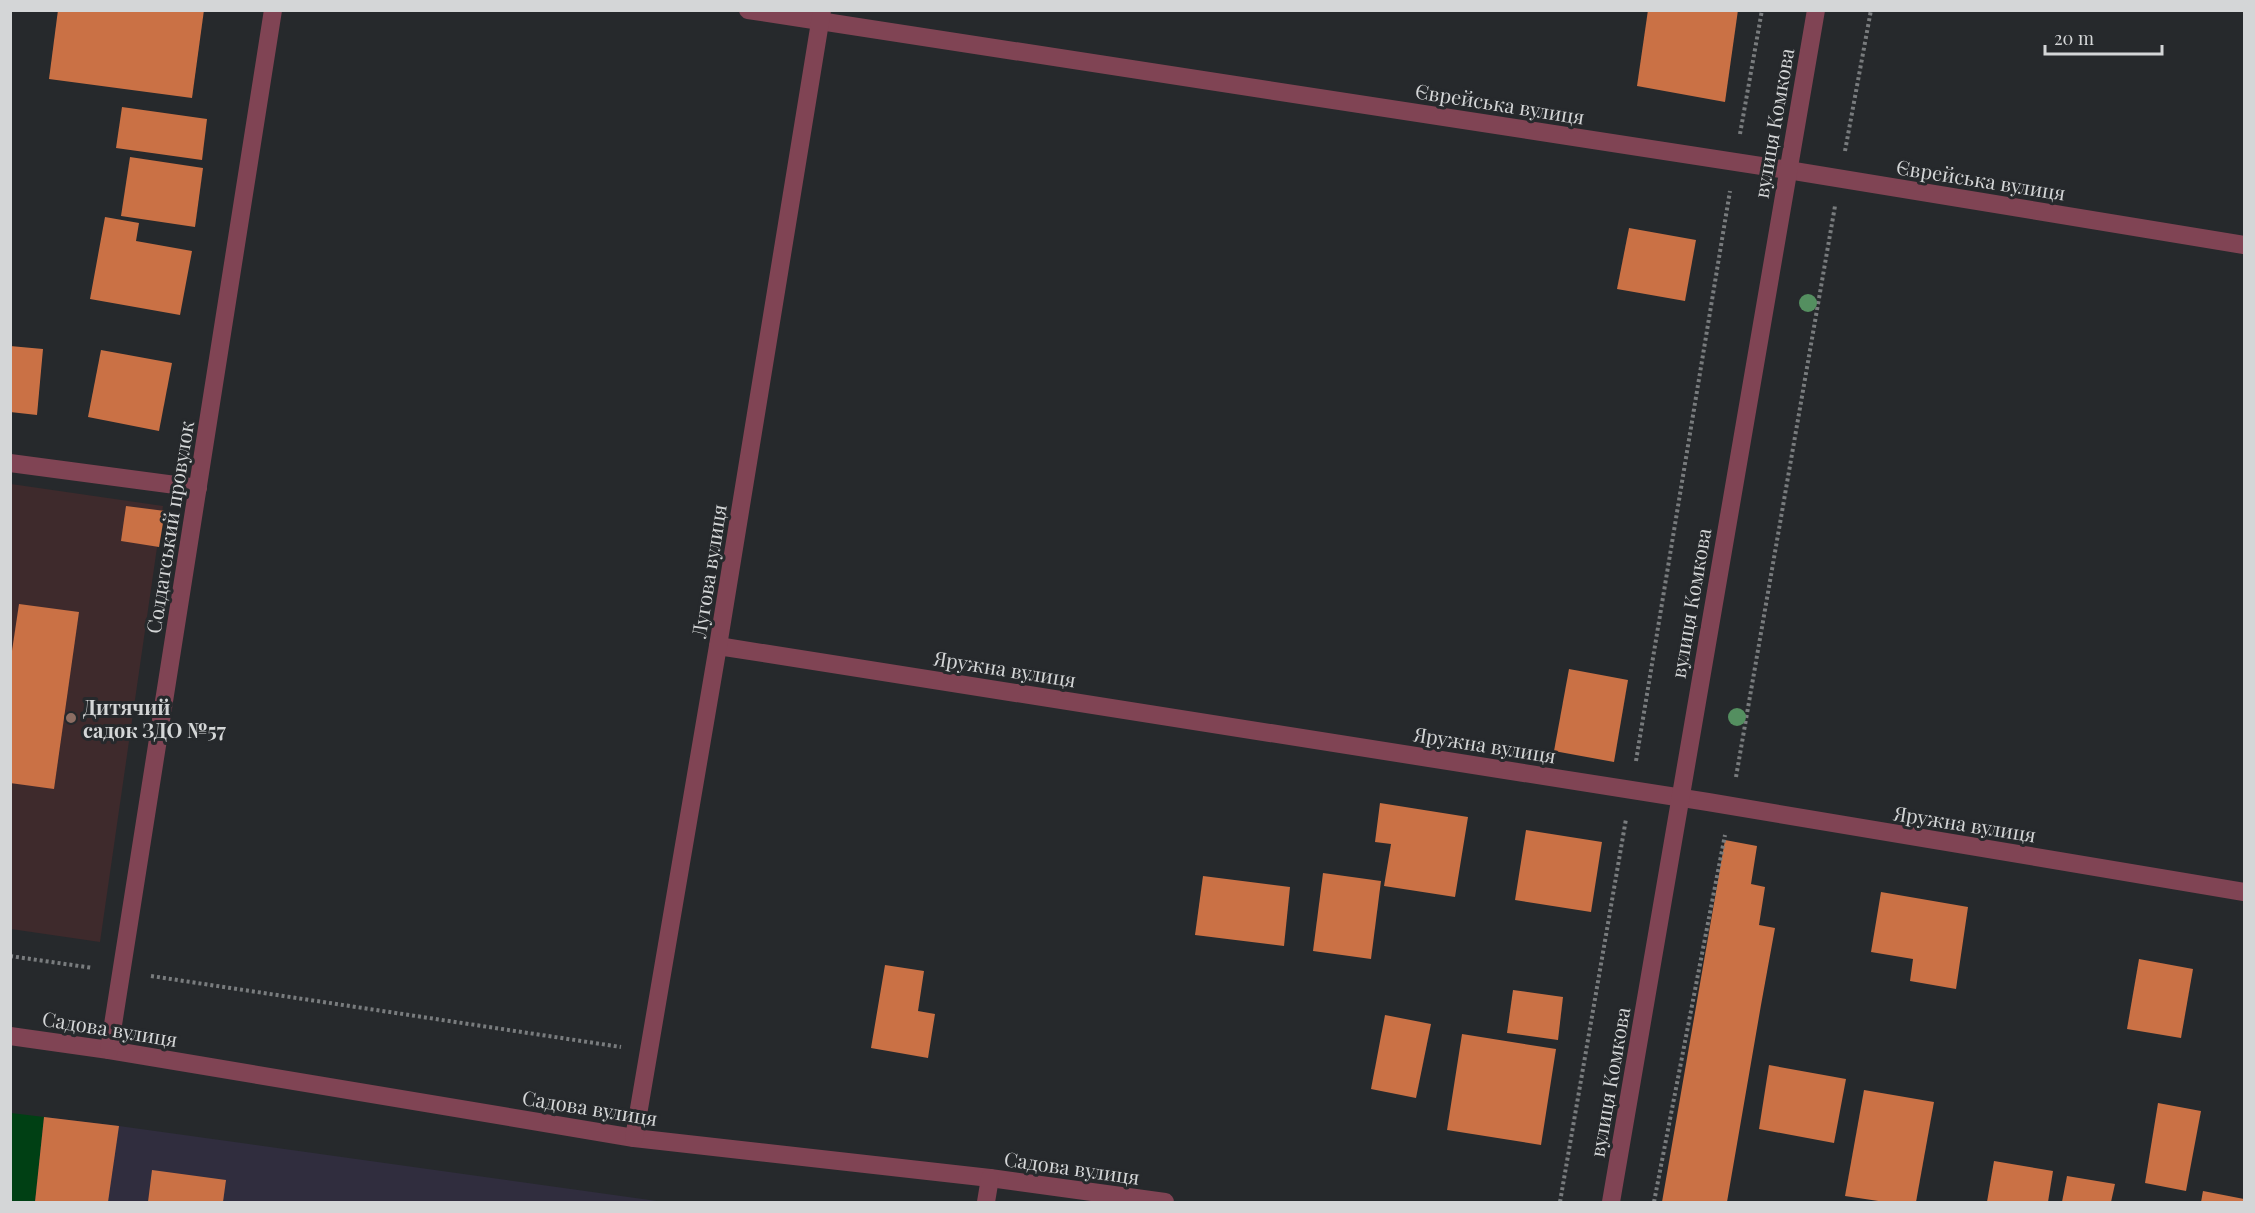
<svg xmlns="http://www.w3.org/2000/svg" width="2255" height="1213" font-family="'Playfair Display',serif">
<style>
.commercial{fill:#302d3e}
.education{fill:#3e2a2c}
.green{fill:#004014}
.building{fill:#ca7145}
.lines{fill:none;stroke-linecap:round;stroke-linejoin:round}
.path{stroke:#797c7e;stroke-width:4;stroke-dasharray:3 3;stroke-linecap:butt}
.minor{stroke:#804454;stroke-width:18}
.tree{fill:#548f60}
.education-dot{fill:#8d6e63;stroke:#26292c;stroke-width:2}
.labels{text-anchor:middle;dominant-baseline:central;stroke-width:6;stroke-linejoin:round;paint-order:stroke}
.street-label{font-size:20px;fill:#d4d6d7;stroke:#26292c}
.poi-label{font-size:20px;font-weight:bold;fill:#d4d6d7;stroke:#26292c;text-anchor:start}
</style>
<rect width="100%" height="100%" fill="#26292c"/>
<polygon class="commercial" points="44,1117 119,1126 664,1202 35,1202"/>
<polygon class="education" points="11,484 163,506 100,942 11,929"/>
<polygon class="green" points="11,1113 44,1117 35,1202 11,1202"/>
<g class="building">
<polygon points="58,10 204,10 192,98 49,79"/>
<polygon points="1648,10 1738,10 1725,102 1637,86"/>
<polygon points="122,107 207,119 202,160 116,148"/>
<polygon points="130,157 203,168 195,227 121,216"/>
<polygon points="105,217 139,223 136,241 192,251 180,315 90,299"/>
<polygon points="1629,228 1696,240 1685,301 1617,289"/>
<polygon points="10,346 43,349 37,415 10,412"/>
<polygon points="101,350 172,363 159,431 88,417"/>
<polygon points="126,506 165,511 159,547 121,541"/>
<polygon points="19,604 79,612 54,789 10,783 10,664"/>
<polygon points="1569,669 1628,680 1614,762 1554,751"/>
<polygon points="1380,803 1468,817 1455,897 1384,886 1391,844 1375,842"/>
<polygon points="1526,830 1602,842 1591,912 1515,900"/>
<polygon points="1725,840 1757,846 1751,884 1765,887 1759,925 1775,928 1761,1005 1727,1202 1662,1202"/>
<polygon points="1323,873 1381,881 1371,959 1313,951"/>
<polygon points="1203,876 1290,887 1284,946 1195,935"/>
<polygon points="1881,892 1968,907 1956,989 1910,981 1913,959 1871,952"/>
<polygon points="2139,959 2193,969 2181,1038 2127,1029"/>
<polygon points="885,965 924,971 918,1011 935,1014 928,1058 871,1048"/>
<polygon points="1513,990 1563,997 1558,1040 1507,1033"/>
<polygon points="1385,1015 1431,1024 1416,1098 1371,1089"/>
<polygon points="1462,1034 1556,1049 1541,1145 1447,1130"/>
<polygon points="1769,1065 1846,1079 1834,1143 1759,1129"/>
<polygon points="1864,1090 1934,1102 1916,1202 1885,1202 1845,1196"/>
<polygon points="2158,1103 2201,1111 2186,1191 2145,1183"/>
<polygon points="44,1117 119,1126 108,1202 35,1202"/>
<polygon points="1994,1161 2053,1171 2048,1202 1987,1202"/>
<polygon points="152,1170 226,1180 223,1202 148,1202"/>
<polygon points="2067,1176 2115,1184 2111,1202 2062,1202"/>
<polygon points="2203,1191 2244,1199 2244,1202 2201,1202"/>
</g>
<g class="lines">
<g class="path">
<polyline points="1740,134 1762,10"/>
<polyline points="1845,151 1871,10"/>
<polyline points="1636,761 1730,191"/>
<polyline points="1736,777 1835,206"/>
<polyline points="10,956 93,968"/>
<polyline points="151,976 621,1047"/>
<polyline points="1560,1202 1626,819"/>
<polyline points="1654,1202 1725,835"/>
</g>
<g class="minor">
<polyline points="748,10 1788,170 2244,245"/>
<polyline points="10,463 198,488"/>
<polyline points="718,646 1708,802 2244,892"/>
<polyline points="10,1036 109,1050 634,1138 990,1178 1165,1202"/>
<polyline points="109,1050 273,10"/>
<polyline points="634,1138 718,646 822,10"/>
<polyline points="986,1202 990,1178"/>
<polyline points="1611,1202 1816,10"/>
</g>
</g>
<g class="tree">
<circle cx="1808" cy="303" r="9"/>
<circle cx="1737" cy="717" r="9"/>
</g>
<circle class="education-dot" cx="71" cy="718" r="6"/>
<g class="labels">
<g class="street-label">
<text transform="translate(1500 103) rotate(9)">Єврейська вулиця</text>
<text transform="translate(1773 123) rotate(-80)">вулиця Комкова</text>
<text transform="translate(1981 179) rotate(9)">Єврейська вулиця</text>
<text transform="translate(169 527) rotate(-81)">Солдатський провулок</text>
<text transform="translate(708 571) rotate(-81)">Лугова вулиця</text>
<text transform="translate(1690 603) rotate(-80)">вулиця Комкова</text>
<text transform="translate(1005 668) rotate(9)">Яружна вулиця</text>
<text transform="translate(1485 744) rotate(9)">Яружна вулиця</text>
<text transform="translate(1965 823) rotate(9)">Яружна вулиця</text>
<text transform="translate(110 1028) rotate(9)">Садова вулиця</text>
<text transform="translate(1609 1082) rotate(-80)">вулиця Комкова</text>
<text transform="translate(590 1107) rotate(9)">Садова вулиця</text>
<text transform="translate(1072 1167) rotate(8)">Садова вулиця</text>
</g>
<g class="poi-label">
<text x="83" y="706">Дитячий<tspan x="83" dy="23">садок ЗДО №57</tspan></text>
</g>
</g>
<rect width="2255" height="1213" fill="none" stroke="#d4d6d7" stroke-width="24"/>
<path d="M2045 45v9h117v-9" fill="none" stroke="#d4d6d7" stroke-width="3"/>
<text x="2054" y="45" font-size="18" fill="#d4d6d7" stroke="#26292c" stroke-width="4.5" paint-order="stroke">20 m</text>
</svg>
